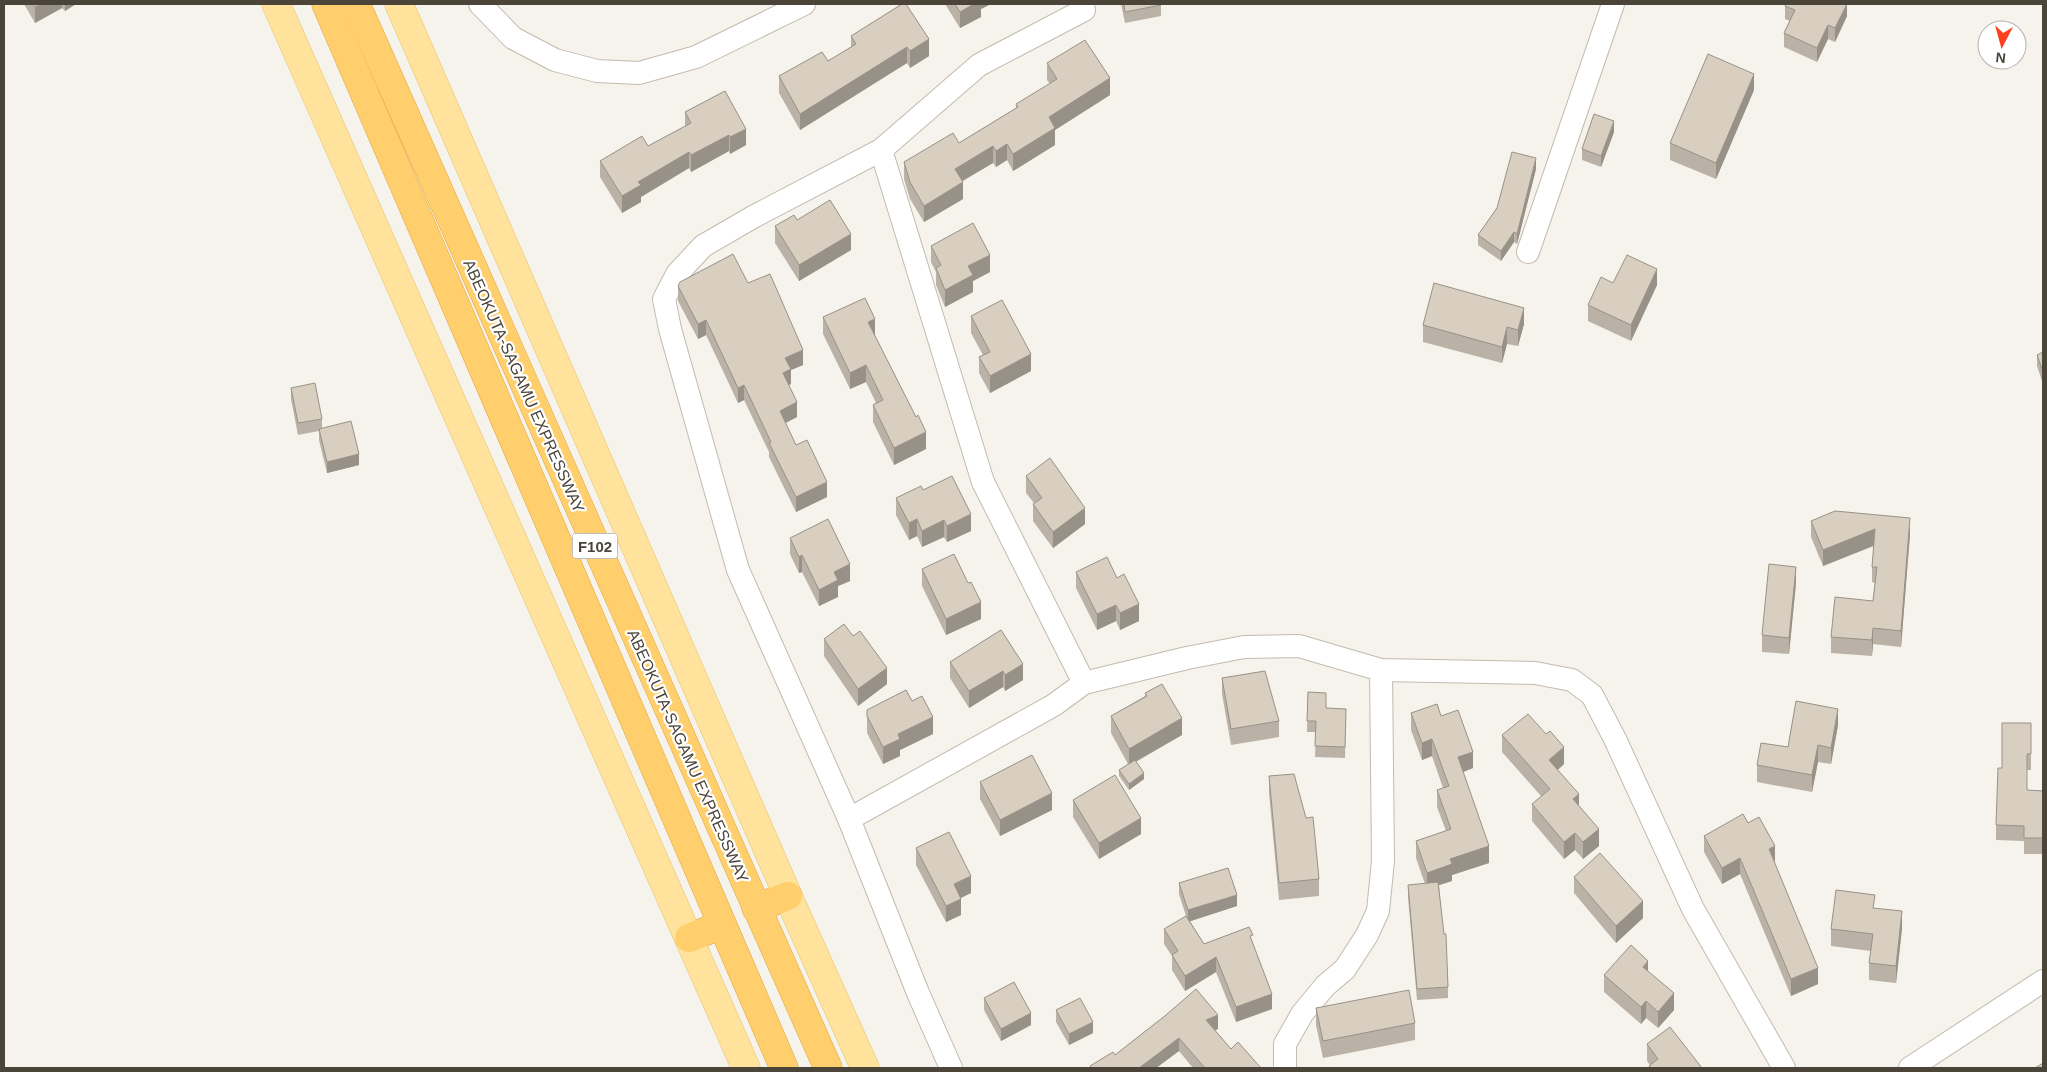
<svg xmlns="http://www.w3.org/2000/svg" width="2047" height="1072" font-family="Arial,sans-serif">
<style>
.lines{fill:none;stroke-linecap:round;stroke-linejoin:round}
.minor-casing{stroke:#c2bbae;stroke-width:24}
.major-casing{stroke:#e6c16a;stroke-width:29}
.highway-casing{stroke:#e0a43c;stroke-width:29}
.minor{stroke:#fff;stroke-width:22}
.major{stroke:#ffe39c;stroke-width:28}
.highway{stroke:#ffcf6e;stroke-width:28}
.wall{fill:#bab2a6}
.shaded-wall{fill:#979187}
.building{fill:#d8cfc1;stroke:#979187}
.labels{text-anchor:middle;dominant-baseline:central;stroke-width:4.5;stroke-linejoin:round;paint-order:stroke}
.shield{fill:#fff;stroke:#817c74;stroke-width:1}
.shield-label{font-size:15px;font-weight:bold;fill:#4b4439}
.street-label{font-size:16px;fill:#4b4439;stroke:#fff}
</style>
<rect width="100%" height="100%" fill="#f6f3ec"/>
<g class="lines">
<defs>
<g id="minor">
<polyline points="480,4 513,38 555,60 597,71 639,73 696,57 804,4"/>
<polyline points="881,150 983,482 1084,683"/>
<polyline points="1528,252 1613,4"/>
<polyline points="849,819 1054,705 1084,683 1187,658 1244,647 1299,646 1381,670 1535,673 1572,680 1592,695 1615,739 1693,909 1784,1068"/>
<polyline points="951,1068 918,993 849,819 738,570 670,329 664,299 677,274 703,246 753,217 881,150 979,65 1084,10"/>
<polyline points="1285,1068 1285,1044 1302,1014 1325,986 1345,969 1367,935 1378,911 1383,861 1381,670"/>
<polyline points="1910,1068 2043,981"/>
</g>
<g id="major">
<polyline points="276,4 746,1068"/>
<polyline points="399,4 788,896 865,1068"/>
</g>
<g id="highway">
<polyline points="326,4 784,1068"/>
<polyline points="356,4 828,1068"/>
<polyline points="756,908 788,896"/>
<polyline points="689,938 721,925"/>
</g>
</defs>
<use href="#minor" class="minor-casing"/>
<use href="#major" class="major-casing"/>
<use href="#highway" class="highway-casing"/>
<use href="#minor" class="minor"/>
<use href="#major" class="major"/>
<use href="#highway" class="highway"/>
</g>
<g class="wall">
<polygon points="24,4 76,4 65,11 62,8 35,23"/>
<polygon points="902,4 929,56 910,68 907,63 800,130 779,93 779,76 828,61 851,47 851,36"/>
<polygon points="945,4 991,4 981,9 981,17 960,28"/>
<polygon points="1121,4 1161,4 1161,16 1125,23"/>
<polygon points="1847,4 1847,16 1835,42 1828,39 1817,62 1784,47 1784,33 1790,21 1785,19 1785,6"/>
<polygon points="1047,63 1110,95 1055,130 1055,145 1013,171 1007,160 996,167 993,163 963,181 963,199 924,222 910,199 904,179 904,162 959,143 1016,108 1016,104 1050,84 1047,80"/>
<polygon points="1754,90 1716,179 1670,160 1670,143"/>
<polygon points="725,91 746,145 730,154 729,151 691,172 689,168 641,197 641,202 622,213 600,177 600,161 648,146 685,126 685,112"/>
<polygon points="1614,132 1601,167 1582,160 1582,149"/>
<polygon points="1536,169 1517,244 1514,242 1501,261 1478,245 1478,235 1497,208"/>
<polygon points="797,220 851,250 799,281 775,243 775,226"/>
<polygon points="931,246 990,272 973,281 973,292 945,307 936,285 936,272 931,262"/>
<polygon points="748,283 803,365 791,370 791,384 789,385 797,417 785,423 796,445 827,497 796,512 769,457 769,452 744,400 738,403 706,335 698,339 678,301 678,286"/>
<polygon points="1613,283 1657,285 1631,341 1588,321 1588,305"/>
<polygon points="971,316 1031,371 990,393 979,373 979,357 983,355 971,333"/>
<polygon points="823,317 875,336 926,449 894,465 873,422 873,405 876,403 866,382 850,389 823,334"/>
<polygon points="1524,324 1518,346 1507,344 1502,363 1423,342 1423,325"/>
<polygon points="2043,352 2043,384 2037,366 2037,355"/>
<polygon points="291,388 322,419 322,428 359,465 327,473 319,440 319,431 298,435 291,399"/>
<polygon points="1026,476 1085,524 1053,548 1033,521 1033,504 1034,503 1026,493"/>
<polygon points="923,490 971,531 947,542 944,537 922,547 917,536 909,540 896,515 896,498"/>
<polygon points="1811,521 1910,534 1901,647 1873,644 1872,656 1831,653 1831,637 1873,601 1875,583 1872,582 1872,567 1874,546 1823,566 1811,537"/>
<polygon points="790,538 850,581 838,586 838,597 819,606 802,572 799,573 790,554"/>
<polygon points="922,569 968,583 981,619 946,635 922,586"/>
<polygon points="1076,572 1139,621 1120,630 1116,621 1097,630 1076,588"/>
<polygon points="1796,583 1789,654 1762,652 1762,635"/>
<polygon points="1001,630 1023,680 1005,691 1003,687 969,708 950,678 950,662"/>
<polygon points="824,639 887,684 858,706 824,656"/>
<polygon points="1222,678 1279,721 1279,737 1231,745 1222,694"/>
<polygon points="1308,692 1326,708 1346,709 1345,758 1315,757 1316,732 1307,732"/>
<polygon points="1145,693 1182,735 1136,762 1144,779 1129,790 1119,776 1119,770 1128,764 1111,733 1111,716 1145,696"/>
<polygon points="912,701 933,734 900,750 900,756 883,764 867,733 867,710"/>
<polygon points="1411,713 1441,716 1473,768 1463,772 1489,863 1452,875 1452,881 1439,885 1448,987 1448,998 1417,1000 1408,897 1408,885 1425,884 1416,858 1416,841 1446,831 1437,807 1437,790 1443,788 1432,756 1422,760 1411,730"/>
<polygon points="2031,723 2031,770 2027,770 2027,790 2043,791 2043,854 2024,854 2024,841 1996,840 1996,825 2002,768"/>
<polygon points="1838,725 1831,764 1818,762 1812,792 1757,782 1757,765 1788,747"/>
<polygon points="1502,735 1564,764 1558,770 1579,806 1599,846 1583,859 1575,850 1564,859 1532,821 1532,804 1541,796 1502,752"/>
<polygon points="1269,776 1319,879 1319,896 1279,900 1269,793"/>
<polygon points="980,782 1052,810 1000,836 980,799"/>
<polygon points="1073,800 1141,834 1099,859 1073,817"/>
<polygon points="1748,823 1775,863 1818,984 1791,996 1740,874 1722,884 1704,852 1704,836"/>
<polygon points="916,848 971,893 961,898 961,915 946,922 916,865"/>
<polygon points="1574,877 1643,918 1616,943 1574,893"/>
<polygon points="1179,883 1237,906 1190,921 1204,944 1253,943 1272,1009 1236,1022 1216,972 1185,991 1172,970 1172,956 1164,944 1164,929 1186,916 1179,894"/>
<polygon points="1875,908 1902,928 1896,983 1869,980 1869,963 1871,951 1831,946 1831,929"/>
<polygon points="1648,971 1674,1010 1658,1028 1646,1018 1641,1024 1604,992 1604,975"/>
<polygon points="984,998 1031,1025 1001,1041 984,1010"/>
<polygon points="1316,1008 1415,1023 1415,1040 1323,1058 1316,1025"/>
<polygon points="1056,1010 1093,1033 1069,1045 1056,1022"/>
<polygon points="1166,1015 1218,1029 1215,1030 1231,1049 1261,1068 1193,1068 1179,1051 1156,1068 1090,1068 1090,1066 1115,1055"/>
<polygon points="1647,1044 1702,1068 1649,1068 1649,1066 1650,1065 1647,1061"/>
</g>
<g class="shaded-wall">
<polygon points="41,4 62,4 62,8 35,23 35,7"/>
<polygon points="65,4 76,4 65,11"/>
<polygon points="974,4 991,4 981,9 981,17 960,28 960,12"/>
<polygon points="1847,4 1847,16 1835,42 1835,28"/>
<polygon points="1828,25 1828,39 1817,62 1817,48"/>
<polygon points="929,39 929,56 910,68 910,51"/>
<polygon points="907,47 907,63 800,130 800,114"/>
<polygon points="1754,74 1754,90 1716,179 1716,163"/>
<polygon points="1110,78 1110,95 1055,130 1055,145 1013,171 1013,154 1049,117"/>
<polygon points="1614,121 1614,132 1601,167 1601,156"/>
<polygon points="746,129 746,145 730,154 730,137"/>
<polygon points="729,135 729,151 691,172 691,155"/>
<polygon points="1007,144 1007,160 996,167 996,151"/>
<polygon points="993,146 993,163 955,185 955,169"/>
<polygon points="689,152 689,168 641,197 641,202 622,213 622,196 638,182"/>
<polygon points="1536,158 1536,169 1517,244 1517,234"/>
<polygon points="963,182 963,199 924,222 924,206"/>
<polygon points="1514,232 1514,242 1501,261 1501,251"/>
<polygon points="851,234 851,250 799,281 799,265"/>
<polygon points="990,255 990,272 973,281 973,292 945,307 945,290 968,266"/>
<polygon points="1657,269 1657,285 1631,341 1631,325"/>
<polygon points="1524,308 1524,324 1518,346 1518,330"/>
<polygon points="875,319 875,336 868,339 868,322"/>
<polygon points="706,320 706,335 698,339 698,324"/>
<polygon points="1507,327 1507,344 1502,363 1502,347"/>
<polygon points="803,350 803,365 791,370 791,384 783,387 783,373 785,358"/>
<polygon points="1031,354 1031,371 990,393 990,376"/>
<polygon points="866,365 866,382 850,389 850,373"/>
<polygon points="744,385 744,400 738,403 738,388"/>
<polygon points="797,402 797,417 780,426 780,411"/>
<polygon points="926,432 926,449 894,465 894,448"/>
<polygon points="359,454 359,465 327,473 327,462"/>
<polygon points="827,482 827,497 796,512 796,497"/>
<polygon points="1085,508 1085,524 1053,548 1053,532"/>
<polygon points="971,514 971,531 947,542 947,526"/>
<polygon points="1910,518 1910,534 1901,647 1901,631"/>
<polygon points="917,519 917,536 909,540 909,523"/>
<polygon points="944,520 944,537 922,547 922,531"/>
<polygon points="1875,529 1875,545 1823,566 1823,550"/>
<polygon points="802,555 802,572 799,573 799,557"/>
<polygon points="850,564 850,581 838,586 838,597 819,606 819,590 834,572"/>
<polygon points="1796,567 1796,583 1789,654 1789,638"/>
<polygon points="981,602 981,619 946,635 946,619"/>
<polygon points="1139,604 1139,621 1120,630 1120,613"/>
<polygon points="1116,605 1116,621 1097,630 1097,614"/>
<polygon points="1873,628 1873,644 1872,656 1872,640"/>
<polygon points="1023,664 1023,680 1005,691 1005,675"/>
<polygon points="887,668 887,684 858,706 858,689"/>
<polygon points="1003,671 1003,687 969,708 969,691"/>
<polygon points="1838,709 1838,725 1831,764 1831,748"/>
<polygon points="933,717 933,734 900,750 900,756 883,764 883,747 898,734"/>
<polygon points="1182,718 1182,735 1129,765 1129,749"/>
<polygon points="1432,739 1432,756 1422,760 1422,743"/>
<polygon points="1818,745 1818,762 1812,792 1812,775"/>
<polygon points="1564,747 1564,764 1549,777 1549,760"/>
<polygon points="1473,752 1473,768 1458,774 1458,757"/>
<polygon points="1144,773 1144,779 1129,790 1129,784"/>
<polygon points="1052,793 1052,810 1000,836 1000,820"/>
<polygon points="1579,794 1579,811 1573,799"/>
<polygon points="1141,818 1141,834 1099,859 1099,843"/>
<polygon points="1599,829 1599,846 1583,859 1583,842"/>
<polygon points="1575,833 1575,850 1564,859 1564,842"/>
<polygon points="1489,846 1489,863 1452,875 1452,881 1427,889 1427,873 1450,859"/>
<polygon points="1775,846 1775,863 1769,849"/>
<polygon points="1740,858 1740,874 1722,884 1722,868"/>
<polygon points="971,876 971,893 954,901 954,884"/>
<polygon points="1237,895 1237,906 1188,922 1188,910"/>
<polygon points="961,899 961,915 946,922 946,906"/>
<polygon points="1643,901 1643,918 1616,943 1616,926"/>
<polygon points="1902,911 1902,928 1896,983 1896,966"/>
<polygon points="1216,957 1216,972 1185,991 1185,976"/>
<polygon points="1648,961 1648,978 1643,967"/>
<polygon points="1818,968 1818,984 1791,996 1791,979"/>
<polygon points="1674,993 1674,1010 1658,1028 1658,1012"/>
<polygon points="1272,994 1272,1009 1236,1022 1236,1007"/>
<polygon points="1646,1001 1646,1018 1641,1024 1641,1007"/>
<polygon points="1031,1013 1031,1025 1001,1041 1001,1029"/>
<polygon points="1218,1015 1218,1029 1206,1033 1206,1020"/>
<polygon points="1093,1022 1093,1033 1069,1045 1069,1034"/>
<polygon points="1179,1038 1179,1051 1156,1068 1139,1068"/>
</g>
<g class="building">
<polygon points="33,4 41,4 35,7"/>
<polygon points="902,4 906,4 929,39 910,51 907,47 800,114 779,76 822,52 828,61 856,44 851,36"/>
<polygon points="955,4 974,4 960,12"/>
<polygon points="1124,4 1161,4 1161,5 1125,12"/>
<polygon points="1786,4 1847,4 1835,28 1828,25 1817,48 1784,33 1795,10 1785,6"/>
<polygon points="1085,40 1110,78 1049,117 1055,128 1013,154 1007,144 996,151 993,146 955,169 963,182 924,206 910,182 904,162 953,133 959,143 1018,107 1016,104 1057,79 1047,63"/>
<polygon points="1708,54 1754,74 1716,163 1670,143"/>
<polygon points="725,91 746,129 730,137 729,135 691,155 689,152 638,182 641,185 622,196 600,161 642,136 648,146 691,123 685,112"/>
<polygon points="1594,114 1614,121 1601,156 1582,149"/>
<polygon points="1512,152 1536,158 1517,234 1514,232 1501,251 1478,235 1497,208"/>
<polygon points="830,200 851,234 799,265 775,226 794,215 797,220"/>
<polygon points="973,223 990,255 968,266 973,275 945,290 936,268 941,265 931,246"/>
<polygon points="733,254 748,283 770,274 803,350 785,358 791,369 783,373 797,402 780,411 796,445 807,440 827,482 796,497 769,443 771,442 744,385 738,388 706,320 698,324 678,286 680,282"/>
<polygon points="1627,255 1657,269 1631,325 1588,305 1601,277 1613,283"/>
<polygon points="1434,283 1524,308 1518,330 1507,327 1502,347 1423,325"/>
<polygon points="865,298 875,319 868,322 916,417 918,415 926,432 894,448 873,405 883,400 866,365 850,373 823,317"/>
<polygon points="1002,300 1031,354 990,376 979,357 990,352 971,316"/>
<polygon points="2043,352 2043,372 2037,355"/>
<polygon points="315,383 322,419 298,423 291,388"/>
<polygon points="351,421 359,454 327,462 319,429"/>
<polygon points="1050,458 1085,508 1053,532 1033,504 1042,498 1026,476"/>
<polygon points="952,476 971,514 947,526 944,520 922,531 917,519 909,523 896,498 921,486 923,490"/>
<polygon points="1835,511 1910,518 1901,631 1873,628 1872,640 1831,637 1835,597 1873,601 1877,567 1872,567 1875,529 1823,550 1811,521"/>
<polygon points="828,519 850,564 834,572 838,580 819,590 802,555 799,557 790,538"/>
<polygon points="954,554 968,583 971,582 981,602 946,619 922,569"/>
<polygon points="1107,557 1117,578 1124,574 1139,604 1120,613 1116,605 1097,614 1076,572"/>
<polygon points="1769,564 1796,567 1789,638 1762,635"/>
<polygon points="844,624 853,636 860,631 887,668 858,689 824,639"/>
<polygon points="1001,630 1023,664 1005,675 1003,671 969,691 950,662"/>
<polygon points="1265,671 1279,721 1231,729 1222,678"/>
<polygon points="1162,684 1182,718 1129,749 1111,716 1147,696 1145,693"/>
<polygon points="906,690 912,701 922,696 933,717 898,734 900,739 883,747 867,716 867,710"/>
<polygon points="1308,692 1326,693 1326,708 1346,709 1345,747 1315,746 1316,721 1307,721"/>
<polygon points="1796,701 1838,709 1831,748 1818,745 1812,775 1757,765 1761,743 1788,747"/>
<polygon points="1437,704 1441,716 1458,710 1473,752 1458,757 1489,846 1450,859 1452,864 1427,873 1416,841 1451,829 1437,790 1449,786 1432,739 1422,743 1411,713"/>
<polygon points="1528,714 1546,734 1550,731 1564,747 1549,760 1579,794 1573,799 1599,829 1583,842 1575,833 1564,842 1532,804 1550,789 1502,735"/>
<polygon points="2002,723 2031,723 2031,754 2027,754 2027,790 2043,791 2043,838 2024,838 2024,826 1996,825 1998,768 2002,768"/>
<polygon points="1032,755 1052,793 1000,820 980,782"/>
<polygon points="1135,760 1144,773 1129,784 1119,770"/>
<polygon points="1294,774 1306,818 1313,817 1319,879 1279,883 1269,776"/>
<polygon points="1115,775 1141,818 1099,843 1073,800"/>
<polygon points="1743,814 1748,823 1759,817 1775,846 1769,849 1818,968 1791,979 1740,858 1722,868 1704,836"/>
<polygon points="949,832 971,876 954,884 961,899 946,906 916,848"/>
<polygon points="1600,853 1643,901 1616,926 1574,877"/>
<polygon points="1228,868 1237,895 1188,910 1179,883"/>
<polygon points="1438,882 1444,934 1446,934 1448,987 1417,989 1408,885"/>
<polygon points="1836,890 1875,895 1873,908 1902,911 1896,966 1869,963 1873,934 1831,929"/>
<polygon points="1186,916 1204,944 1249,927 1253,935 1250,936 1272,994 1236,1007 1216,957 1185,976 1172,955 1178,951 1164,929"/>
<polygon points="1631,945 1648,961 1643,967 1674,993 1658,1012 1646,1001 1641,1007 1604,975"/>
<polygon points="1014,982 1031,1013 1001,1029 984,998"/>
<polygon points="1196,989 1218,1015 1206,1020 1231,1049 1238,1042 1261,1068 1205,1068 1179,1038 1139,1068 1092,1068 1090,1066 1113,1052 1115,1055 1166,1015"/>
<polygon points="1409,990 1415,1023 1323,1041 1316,1008"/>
<polygon points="1080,998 1093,1022 1069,1034 1056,1010"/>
<polygon points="1670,1027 1702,1068 1651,1068 1649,1066 1658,1059 1647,1044"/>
<polygon points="2043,1063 2043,1068 2035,1068"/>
</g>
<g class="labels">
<rect class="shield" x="572.5" y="533.5" width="45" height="25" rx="4"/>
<g class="shield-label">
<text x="595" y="546">F102</text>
</g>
<g class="street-label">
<text transform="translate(524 386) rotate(66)">ABEOKUTA-SAGAMU EXPRESSWAY</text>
<text transform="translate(688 756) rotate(66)">ABEOKUTA-SAGAMU EXPRESSWAY</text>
</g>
</g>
<rect width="2047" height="1072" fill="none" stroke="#4b4439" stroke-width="10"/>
<g transform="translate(2002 45) rotate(186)"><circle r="24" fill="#ffffff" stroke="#b7b4b0"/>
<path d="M0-4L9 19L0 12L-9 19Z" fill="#fc3f1d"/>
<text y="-8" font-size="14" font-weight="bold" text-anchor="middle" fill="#4b4439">N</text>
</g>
</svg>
